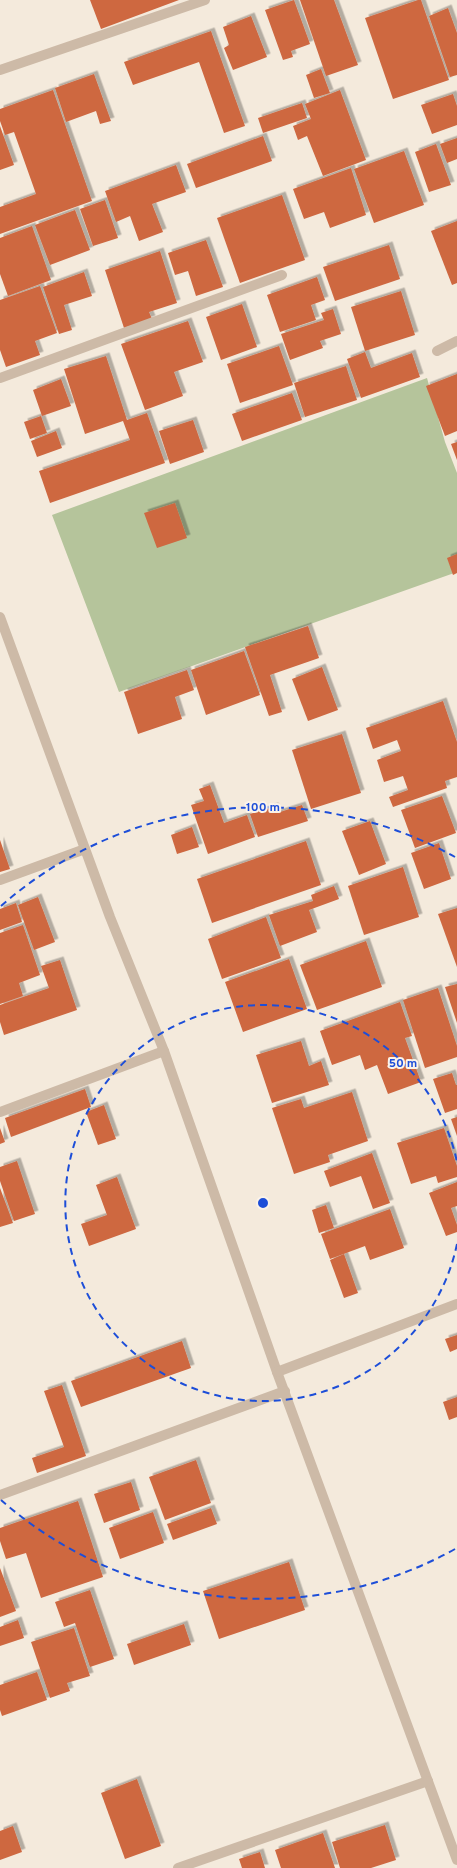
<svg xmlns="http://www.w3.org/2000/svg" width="457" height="1868" font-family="Overpass,sans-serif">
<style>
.green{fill:#b5c49b}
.building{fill:#ce6740;filter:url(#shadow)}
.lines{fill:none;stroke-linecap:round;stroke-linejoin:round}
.minor{stroke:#cdbaa7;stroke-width:10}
.ring{fill:none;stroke:#1d4ed8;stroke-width:2;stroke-dasharray:7 5}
.centre{fill:#1d4ed8;stroke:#fbf3e9;stroke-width:2}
.ring-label{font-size:12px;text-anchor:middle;font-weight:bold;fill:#1d4ed8;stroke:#fbf3e9;stroke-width:4;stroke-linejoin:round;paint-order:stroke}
</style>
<defs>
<filter id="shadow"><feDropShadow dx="3.5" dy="-3.5" stdDeviation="0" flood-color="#0004"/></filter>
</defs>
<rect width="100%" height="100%" fill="#f4eadc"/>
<polygon class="green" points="427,378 445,442 457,473 457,572 119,692 52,515"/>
<g class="building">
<polygon points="90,0 179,0 101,29"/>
<polygon points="294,0 310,44 291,51 293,57 283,60 265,10"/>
<polygon points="300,0 334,0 358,65 326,76"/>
<polygon points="418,0 421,0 449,80 393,99 365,18"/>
<polygon points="448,8 457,33 457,75 450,77 429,16"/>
<polygon points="251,16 267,57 233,70 224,48 229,45 223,27"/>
<polygon points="211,31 245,126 224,133 199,62 133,85 124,62"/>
<polygon points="321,69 330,93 314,98 306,75"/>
<polygon points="94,74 111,121 100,124 96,111 66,122 55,88"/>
<polygon points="53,90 92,201 0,234 0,207 36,194 14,132 5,135 0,121 0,109"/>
<polygon points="340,90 366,160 323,176 307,136 298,140 293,126 311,119 305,104"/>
<polygon points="453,94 457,106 457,125 432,134 421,105"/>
<polygon points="302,103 307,118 263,133 258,118"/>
<polygon points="0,126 14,165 0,170"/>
<polygon points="263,136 272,161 196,188 187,164"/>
<polygon points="457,138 457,159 447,163 440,144"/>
<polygon points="436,144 451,185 429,192 415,152"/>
<polygon points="404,151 424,205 374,223 354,169"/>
<polygon points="176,165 186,192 152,204 163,232 139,241 130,216 116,222 105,191"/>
<polygon points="351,168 366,215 330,228 324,212 304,219 293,189"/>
<polygon points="282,195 305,260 240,283 217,218"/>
<polygon points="105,200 118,238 93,246 80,209"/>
<polygon points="75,210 90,250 50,265 35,225"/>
<polygon points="457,221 457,283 452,285 431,231"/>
<polygon points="32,226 51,280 8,296 0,274 0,238"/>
<polygon points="206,240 223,287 196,296 188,271 175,275 168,253"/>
<polygon points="389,245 400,279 335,301 323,267"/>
<polygon points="160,251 177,303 149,312 152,319 124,328 105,270"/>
<polygon points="84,272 92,296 64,305 72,330 59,334 43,287"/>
<polygon points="317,277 325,300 311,305 316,320 280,332 267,295"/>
<polygon points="40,286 57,333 35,341 40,355 6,367 0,350 0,300"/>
<polygon points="401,291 415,335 365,351 351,307"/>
<polygon points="242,304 257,347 221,360 206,317"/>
<polygon points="333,309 341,334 320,341 323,348 290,360 281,334 324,320 321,313"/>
<polygon points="188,321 203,362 174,372 183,396 145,410 121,344"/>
<polygon points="279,346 293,385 240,403 227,364"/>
<polygon points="365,352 371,368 412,353 420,377 361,398 347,359"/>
<polygon points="106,356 127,420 147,413 165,463 50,503 39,471 130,440 123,421 85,434 64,369"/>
<polygon points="346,366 357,400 305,417 294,383"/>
<polygon points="457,374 457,431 445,436 426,386"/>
<polygon points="61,379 71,406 42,416 33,390"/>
<polygon points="292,393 302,420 242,441 232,414"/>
<polygon points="41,416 47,433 30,439 24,422"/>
<polygon points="193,420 204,452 170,464 159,431"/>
<polygon points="56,431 62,448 37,457 31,441"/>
<polygon points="457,442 457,460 451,444"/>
<polygon points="175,503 187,538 157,548 144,513"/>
<polygon points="457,554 457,573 453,575 447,558"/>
<polygon points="308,626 319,658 270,675 282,712 269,716 245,647"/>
<polygon points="244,651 260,695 206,715 191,670"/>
<polygon points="322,667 338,710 308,721 292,679"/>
<polygon points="187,670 194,690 175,697 182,719 138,734 124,692"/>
<polygon points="443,701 457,742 457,777 445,781 447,788 393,807 389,797 408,790 403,776 384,782 377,760 401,751 397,740 373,749 366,728"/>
<polygon points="342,734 361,793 311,809 292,750"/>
<polygon points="210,785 224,823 247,815 255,837 208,854 191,805 204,801 199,789"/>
<polygon points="442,796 456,833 415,848 401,810"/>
<polygon points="302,805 308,821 258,837 250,814 275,806 277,813"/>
<polygon points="370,821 386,864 359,875 342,831"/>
<polygon points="192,827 199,847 177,854 171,835"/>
<polygon points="0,840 10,869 0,872"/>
<polygon points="306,841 321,885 212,923 197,879"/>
<polygon points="439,843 451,879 424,889 411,853"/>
<polygon points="403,867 419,917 364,935 348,886"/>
<polygon points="334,886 339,899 309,910 317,932 280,946 269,915 313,901 311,895"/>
<polygon points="38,897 55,942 34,950 18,905"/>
<polygon points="16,903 22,922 0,930 0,909"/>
<polygon points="457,908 457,967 438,914"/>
<polygon points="266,917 281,958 222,979 208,939"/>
<polygon points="23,925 40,975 19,983 23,996 0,1004 0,933"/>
<polygon points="366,941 382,987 317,1010 300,965"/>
<polygon points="289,959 307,1009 243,1032 225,982"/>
<polygon points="60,960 77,1010 4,1035 0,1022 0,1005 49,988 41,966"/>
<polygon points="457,984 457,1023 445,987"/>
<polygon points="438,988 457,1046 457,1057 425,1068 403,1000"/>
<polygon points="400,1002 412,1036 405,1038 421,1082 388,1094 377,1065 365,1070 360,1055 332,1065 320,1031"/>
<polygon points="301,1041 309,1066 321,1061 329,1085 272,1103 256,1055"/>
<polygon points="452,1073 456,1085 457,1085 457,1109 445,1113 433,1079"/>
<polygon points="85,1089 91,1107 11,1137 5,1118"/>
<polygon points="352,1092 368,1141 328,1155 330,1162 294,1174 272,1108 301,1099 304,1108"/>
<polygon points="104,1105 116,1139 98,1145 86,1112"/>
<polygon points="457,1117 457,1136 451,1119"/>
<polygon points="0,1128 5,1142 0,1144"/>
<polygon points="444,1128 457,1166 457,1177 438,1183 436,1176 411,1184 397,1143"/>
<polygon points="372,1153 390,1203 373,1209 361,1176 330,1187 324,1171"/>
<polygon points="17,1161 35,1214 14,1221 0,1181 0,1167"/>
<polygon points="117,1177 136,1229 89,1246 81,1224 107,1215 96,1185"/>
<polygon points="457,1182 457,1206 451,1208 457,1225 457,1232 446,1236 429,1193"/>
<polygon points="0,1188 13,1223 0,1227"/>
<polygon points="326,1205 334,1228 319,1233 312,1210"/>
<polygon points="390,1209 404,1248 370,1260 365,1246 330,1259 321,1234"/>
<polygon points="344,1254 358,1293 344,1298 330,1260"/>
<polygon points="457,1335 457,1349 450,1352 445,1339"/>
<polygon points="182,1341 191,1368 81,1407 71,1381"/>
<polygon points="62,1385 86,1456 37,1473 32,1458 64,1447 44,1391"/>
<polygon points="457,1397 457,1417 449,1420 443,1402"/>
<polygon points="196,1460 211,1503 165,1520 149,1477"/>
<polygon points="131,1482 140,1510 104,1523 94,1494"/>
<polygon points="78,1501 103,1577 41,1598 26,1553 6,1559 0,1541 0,1528"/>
<polygon points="211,1508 217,1524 173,1540 167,1524"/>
<polygon points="153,1512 164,1543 120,1559 109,1528"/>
<polygon points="289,1562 305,1610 219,1639 203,1591"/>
<polygon points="0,1568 16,1611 0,1617"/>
<polygon points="90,1590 114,1659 90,1667 75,1623 64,1627 55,1602"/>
<polygon points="18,1620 24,1638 0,1646 0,1627"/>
<polygon points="184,1624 191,1645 134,1665 127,1644"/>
<polygon points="74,1628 90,1676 67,1683 70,1691 50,1698 31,1642"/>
<polygon points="37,1672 47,1700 2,1716 0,1710 0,1685"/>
<polygon points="137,1779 161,1846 125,1859 101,1793"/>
<polygon points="385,1825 396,1860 371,1868 340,1868 332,1842"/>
<polygon points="13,1826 22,1852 0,1860 0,1831"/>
<polygon points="323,1833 335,1868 281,1868 275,1850"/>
<polygon points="260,1852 265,1868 242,1868 239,1859"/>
</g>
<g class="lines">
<g class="minor">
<polyline points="0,70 205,0"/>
<polyline points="437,351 457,341"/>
<polyline points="0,378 282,275"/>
<polyline points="0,617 110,917 164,1051 277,1372 457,1860"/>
<polyline points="0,880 85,849"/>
<polyline points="0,1112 164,1051"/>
<polyline points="277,1372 457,1304"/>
<polyline points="0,1495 285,1391"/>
<polyline points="178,1868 428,1781"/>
</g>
</g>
<g class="ring">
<path d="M457 1244A198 198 0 1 1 457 1162"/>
<path d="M455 1549A396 396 0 0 1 1 1500M1 906A396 396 0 0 1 455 857"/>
</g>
<circle cx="263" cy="1203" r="6" class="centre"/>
<g class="ring-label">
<text x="263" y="811">100 m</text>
<text x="403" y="1067">50 m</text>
</g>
</svg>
